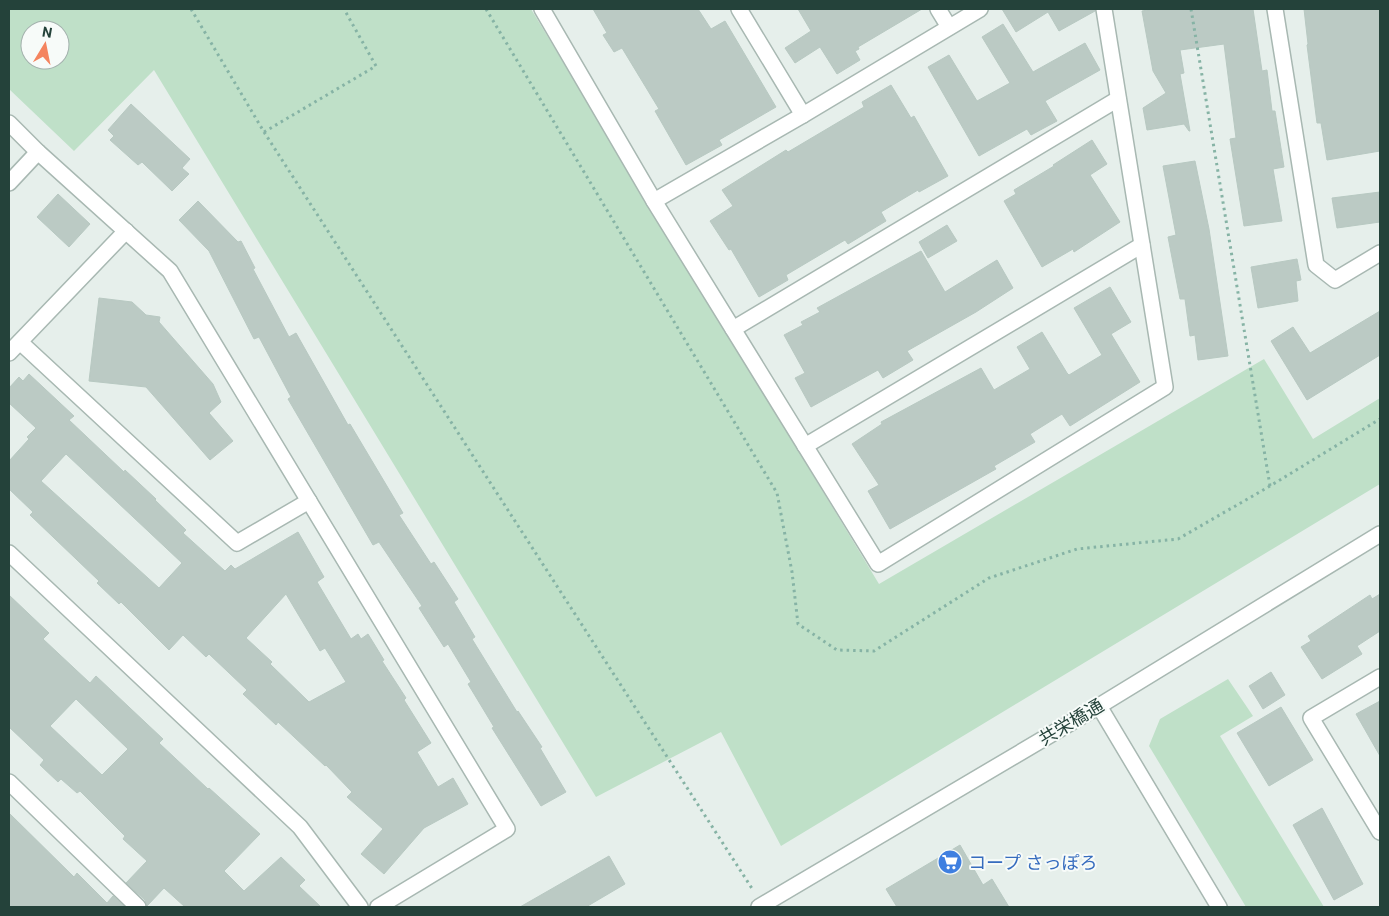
<svg xmlns="http://www.w3.org/2000/svg" width="1389" height="916" font-family="Roboto,'Noto Sans JP',sans-serif">
<style>
.green{fill:#bfe0c8;fill-rule:evenodd}
.building{fill:#bbcac4;stroke:#b8c9c2;fill-rule:evenodd}
.lines{fill:none;stroke-linecap:round;stroke-linejoin:round}
.minor-casing{stroke:#a8b8b2;stroke-width:18}
.tertiary-casing{stroke:#a8b8b2;stroke-width:18}
.path{stroke:#86b3a5;stroke-width:3;stroke-dasharray:2.5 4;stroke-linecap:butt}
.minor{stroke:#fff;stroke-width:15}
.tertiary{stroke:#fff;stroke-width:15}
.labels{text-anchor:middle;dominant-baseline:central;stroke-width:4;stroke-linejoin:round;paint-order:stroke}
.street-label{font-size:18px;fill:#24423a;stroke:#f7fbf9}
.shop-label{font-size:18px;fill:#366cbe;stroke:#f7fbf9;text-anchor:start}
</style>
<rect width="100%" height="100%" fill="#e6efeb"/>
<g class="green">
<path d="M9,9H531L879,584L1264,359L1313,439L1380,398V484L781,846L721,732L596,797L154,70L74,151L9,89ZM30,30H60V60H30Z"/>
<polygon points="1228,679 1253,716 1220,736 1324,907 1246,907 1149,746 1160,719"/>
</g>
<g class="building">
<polygon points="593,9 698,9 711,29 725,21 776,107 719,140 722,145 686,165 655,111 659,109 622,48 614,52 603,35 607,33"/>
<polygon points="798,9 922,9 858,47 859,49 855,51 860,60 837,74 820,47 795,63 785,48 811,31"/>
<polygon points="1002,9 1095,9 1095,11 1059,31 1048,12 1016,32"/>
<polygon points="1153,9 1253,9 1262,71 1267,70 1272,111 1275,111 1284,167 1273,169 1282,221 1244,226 1230,139 1236,138 1224,44 1180,50 1184,73 1180,74 1190,131 1189,131 1184,124 1147,130 1143,108 1166,93 1153,71 1142,11"/>
<polygon points="1304,9 1380,9 1380,151 1327,160 1321,123 1317,123 1307,45 1308,44"/>
<polygon points="1003,24 1033,72 1085,43 1100,70 1045,101 1057,121 1031,135 1027,129 979,156 928,67 949,55 977,101 1010,83 982,37"/>
<polygon points="891,85 911,118 914,116 948,176 919,192 918,190 881,212 886,221 848,244 845,240 786,275 788,280 759,297 731,249 729,250 710,221 733,206 722,190 786,150 788,152 864,107 862,102"/>
<polygon points="131,104 190,159 182,168 189,174 172,191 142,162 138,165 110,140 114,136 108,130"/>
<polygon points="1092,140 1107,164 1090,175 1120,222 1074,252 1073,249 1042,267 1004,201 1016,194 1014,190 1054,166 1053,165"/>
<polygon points="1195,161 1209,229 1228,356 1198,360 1195,335 1190,336 1185,299 1180,299 1168,237 1176,235 1163,166"/>
<polygon points="1380,192 1380,222 1337,228 1332,198"/>
<polygon points="58,194 90,224 69,247 37,217"/>
<polygon points="198,201 238,242 241,241 255,268 253,269 289,337 296,333 348,425 350,424 403,513 399,515 431,564 434,562 458,599 454,602 475,637 472,639 517,712 518,711 542,747 540,748 566,792 541,806 492,728 494,727 468,684 471,682 448,644 444,647 419,608 422,606 379,542 373,545 288,399 291,397 259,337 254,339 209,251 179,220"/>
<polygon points="947,225 957,241 928,258 919,242"/>
<polygon points="921,251 945,292 997,260 1013,288 976,312 907,351 913,360 883,378 878,370 811,407 795,378 805,373 784,335 803,325 801,322 820,312 817,308"/>
<polygon points="1297,259 1301,280 1296,281 1298,301 1258,308 1251,267"/>
<polygon points="1110,287 1131,322 1111,334 1140,382 1070,426 1062,414 1030,434 1035,442 994,466 996,469 890,529 868,491 879,485 852,444 882,424 881,422 981,368 994,390 1030,369 1017,347 1042,332 1067,373 1069,375 1102,355 1074,308"/>
<polygon points="99,298 132,302 146,315 160,317 159,322 213,384 221,402 209,413 233,441 210,460 146,387 89,381"/>
<polygon points="1380,311 1380,355 1307,400 1271,341 1293,327 1310,353"/>
<path d="M29,374L74,416L69,420L124,472L125,470L156,499L155,500L186,530L183,533L225,571L231,565L235,569L298,532L324,577L317,582L351,639L358,634L361,639L368,634L384,660L382,661L406,698L404,700L431,743L417,752L438,787L453,778L468,804L424,828L384,874L361,854L383,829L347,797L352,792L326,765L325,766L278,722L276,725L243,694L247,690L209,654L206,657L183,635L169,650L121,602L119,604L97,583L99,581L30,515L33,512L9,489V461L29,439L27,437L36,428L9,403V388L19,377L23,381ZM66,454L182,563L159,588L41,481ZM286,594L320,651L325,648L346,682L309,702L270,664L272,662L246,638Z"/>
<polygon points="1380,594 1380,631 1357,646 1362,654 1322,679 1301,647 1311,641 1308,636 1370,595 1372,599"/>
<path d="M9,595L49,633L43,639L90,683L96,676L163,739L159,743L208,789L209,788L260,834L224,871L244,891L281,857L305,880L299,886L321,907H185L164,888L147,906L145,900L126,883L147,861L123,839L125,836L80,791L77,793L61,779L58,782L40,765L44,760L9,727ZM76,699L128,749L102,775L50,726Z"/>
<polygon points="1271,672 1285,695 1263,709 1249,686"/>
<polygon points="1380,701 1380,756 1356,714"/>
<polygon points="1281,707 1313,760 1269,786 1237,733"/>
<polygon points="1322,808 1363,884 1334,900 1293,825"/>
<polygon points="9,813 74,877 77,873 107,903 113,896 125,907 9,907"/>
<polygon points="960,845 983,885 992,879 1009,907 897,907 886,889"/>
<polygon points="609,856 625,884 586,907 520,907"/>
</g>
<g class="lines">
<defs>
<g id="minor">
<polyline points="542,9 654,201 878,564 1165,387 1104,9"/>
<polyline points="739,9 803,115"/>
<polyline points="938,9 949,27"/>
<polyline points="1275,9 1316,265 1335,280 1380,253"/>
<polyline points="9,123 38,152 170,271 507,829 378,907"/>
<polyline points="9,183 38,152"/>
<polyline points="654,201 803,115 980,9"/>
<polyline points="733,329 1118,99"/>
<polyline points="20,342 237,543 309,501"/>
<polyline points="9,353 126,231"/>
<polyline points="805,446 1142,245"/>
<polyline points="9,553 300,827 360,907"/>
<polyline points="1380,677 1311,718 1380,832"/>
<polyline points="1099,706 1219,907"/>
<polyline points="9,782 138,907"/>
</g>
<polyline id="tertiary" points="759,907 1099,706 1380,534"/>
</defs>
<use href="#minor" class="minor-casing"/>
<use href="#tertiary" class="tertiary-casing"/>
<g class="path">
<polyline points="191,9 264,132 753,890"/>
<polyline points="486,9 777,493 792,572 798,624 837,650 874,651 989,578 1077,549 1178,539 1270,486 1380,419"/>
<polyline points="1191,9 1270,486"/>
<polyline points="264,132 376,66 344,9"/>
</g>
<use href="#minor" class="minor"/>
<use href="#tertiary" class="tertiary"/>
</g>
<defs>
<symbol id="supermarket-disc" viewBox="-11 -11 22 22"><circle r="9.5" fill="#3f7fe0" stroke="#f7fbf9"/><path d="M-6-5.5h2.5l.6 2H6L4.5 2H-2.5L-4.4-4H-6ZM-1.5 3.2a1.3 1.3 0 1 0 .1 0ZM3 3.2a1.3 1.3 0 1 0 .1 0Z" fill="#fff"/></symbol>
</defs>
<g fill-rule="evenodd">
<use href="#supermarket-disc" x="936" y="848" width="28" height="28"/>
</g>
<g class="labels">
<g class="street-label">
<text transform="translate(1071 722) rotate(-31)">共栄橋通</text>
</g>
<g class="shop-label">
<text x="968" y="862">コープ さっぽろ</text>
</g>
</g>
<rect width="1389" height="916" fill="none" stroke="#24423a" stroke-width="20"/>
<g transform="translate(45 45) rotate(10)"><circle r="24" fill="#f7fbf9" stroke="#a3b1ad"/>
<path d="M0-4L9 19L0 12L-9 19Z" fill="#f4845f"/>
<text y="-8" font-size="14" font-weight="bold" text-anchor="middle" fill="#24423a">N</text>
</g>
</svg>
